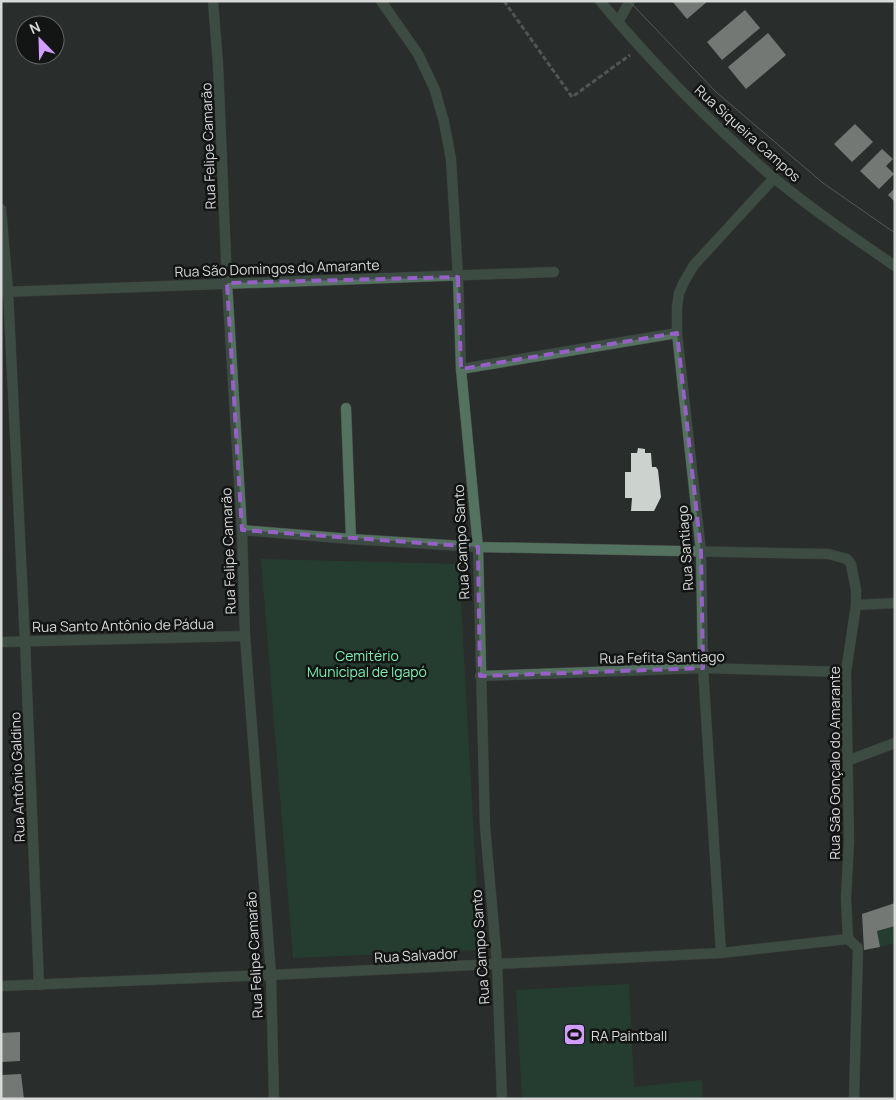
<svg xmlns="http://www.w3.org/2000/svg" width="896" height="1100" font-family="Manrope,sans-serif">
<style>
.green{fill:#1e5036}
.building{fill:#ccd2ce}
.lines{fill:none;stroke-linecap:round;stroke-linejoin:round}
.minor-casing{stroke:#454947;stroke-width:11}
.path{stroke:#828584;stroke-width:3;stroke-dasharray:5 2.5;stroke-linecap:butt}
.minor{stroke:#53725f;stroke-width:10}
.tram{stroke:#8b8d8c;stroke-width:1}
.marked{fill:none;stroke:#9760c6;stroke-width:4;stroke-dasharray:10 6;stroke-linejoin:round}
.labels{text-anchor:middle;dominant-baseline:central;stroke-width:5;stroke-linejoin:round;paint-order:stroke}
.street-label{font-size:14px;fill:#d7d9d8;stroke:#131514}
.park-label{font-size:14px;fill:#7eeeb1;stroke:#131514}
.poi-label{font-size:14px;fill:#d7d9d8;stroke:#131514;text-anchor:start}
</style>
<rect width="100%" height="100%" fill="#292d2b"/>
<g class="green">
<polygon points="261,559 459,564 480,950 293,958"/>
<polygon points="895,926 895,943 880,947 877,931"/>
<polygon points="629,984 634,1087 702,1080 703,1099 522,1099 516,990"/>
</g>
<g class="building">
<polygon points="672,1 708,1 687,19"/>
<polygon points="745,10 760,28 722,60 707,42"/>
<polygon points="768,33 786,55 746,89 728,67"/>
<polygon points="855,124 873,142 852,162 834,144"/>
<polygon points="882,149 893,159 886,166 894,174 879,189 860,171"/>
<polygon points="895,188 895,202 888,195"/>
<polygon points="638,448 645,449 645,453 651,453 652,467 656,467 658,470 661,497 654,511 631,511 632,498 625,498 625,472 631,472 631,453 637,453"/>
<polygon points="895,903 895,926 877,931 880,947 864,950 862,914"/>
<polygon points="20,1032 20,1061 1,1062 1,1033"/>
<polygon points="21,1074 24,1099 1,1099 1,1075"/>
</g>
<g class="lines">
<defs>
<g id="minor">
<polyline points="213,1 218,64 227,283 242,530 245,636 271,975 274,1099"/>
<polyline points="381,1 418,54 435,90 444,122 451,159 458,277 461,369 478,547 485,826 497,963 502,1099"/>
<path d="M600,1C654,65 711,124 774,178C813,210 854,238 895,266"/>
<polyline points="618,22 630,1"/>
<polyline points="1,209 8,291 25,641 39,985"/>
<polyline points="3,292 554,272"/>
<polyline points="461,369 677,333"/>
<polyline points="346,408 351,539"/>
<polyline points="242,530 351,539 478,547 828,554 847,559 851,564 856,590 856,605 846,672 849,841 846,898 848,939"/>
<polyline points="856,605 895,603"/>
<polyline points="1,642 245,636"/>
<polyline points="480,676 703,668 846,672"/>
<polyline points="847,761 895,743"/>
<polyline points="848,939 858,948 854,1099"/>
<polyline points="721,953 703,668 701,552 677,333 677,307 679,293 684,282 694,265 774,178"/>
<polyline points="1,986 271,975 721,953 848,939"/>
</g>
</defs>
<use href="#minor" class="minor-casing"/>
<polyline class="path" points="504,1 572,97 630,55"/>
<use href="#minor" class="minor"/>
<polyline class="tram" points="629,1 716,92 823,183 895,233"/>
</g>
<path d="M0 0H896V1100H0ZM458,277L461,369L677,333L701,552L703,668L480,676L478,547L242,530L227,283Z" fill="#292d2b" fill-opacity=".55" fill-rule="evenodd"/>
<path class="marked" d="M458,277L461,369L677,333L701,552L703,668L480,676L478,547L242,530L227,283Z"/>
<defs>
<symbol id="stadium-square" viewBox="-11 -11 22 22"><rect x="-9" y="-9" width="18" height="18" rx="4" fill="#d19dfe" stroke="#131514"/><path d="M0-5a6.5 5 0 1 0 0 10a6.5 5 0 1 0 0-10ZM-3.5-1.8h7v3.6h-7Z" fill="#111"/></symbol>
</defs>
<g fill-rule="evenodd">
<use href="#stadium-square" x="562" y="1022" width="25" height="25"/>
</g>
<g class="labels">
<g class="street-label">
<text transform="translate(748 133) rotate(42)">Rua Siqueira Campos</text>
<text transform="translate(208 146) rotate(-92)">Rua Felipe Camarão</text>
<text transform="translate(277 268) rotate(-2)">Rua São Domingos do Amarante</text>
<text transform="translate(461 542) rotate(-93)">Rua Campo Santo</text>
<text transform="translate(685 548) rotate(-94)">Rua Santiago</text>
<text transform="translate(228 551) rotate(-92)">Rua Felipe Camarão</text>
<text transform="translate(123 625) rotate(-1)">Rua Santo Antônio de Pádua</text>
<text transform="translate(662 657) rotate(-1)">Rua Fefita Santiago</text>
<text transform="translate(834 763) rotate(-90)">Rua São Gonçalo do Amarante</text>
<text transform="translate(17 777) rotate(-92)">Rua Antônio Galdino</text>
<text transform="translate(480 947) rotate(-94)">Rua Campo Santo</text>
<text transform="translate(254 955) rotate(-93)">Rua Felipe Camarão</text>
<text transform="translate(416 955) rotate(-3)">Rua Salvador</text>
</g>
<g class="park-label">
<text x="367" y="655">Cemitério<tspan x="367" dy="16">Municipal de Igapó</tspan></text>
</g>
<g class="poi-label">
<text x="591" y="1035">RA Paintball</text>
</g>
</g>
<rect width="896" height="1100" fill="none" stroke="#d7d9d8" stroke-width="5"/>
<g transform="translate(40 40) rotate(337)"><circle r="24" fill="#131514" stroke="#616362"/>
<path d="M0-4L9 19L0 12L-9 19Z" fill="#d19dfe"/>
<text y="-8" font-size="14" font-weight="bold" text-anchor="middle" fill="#d7d9d8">N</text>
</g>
</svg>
